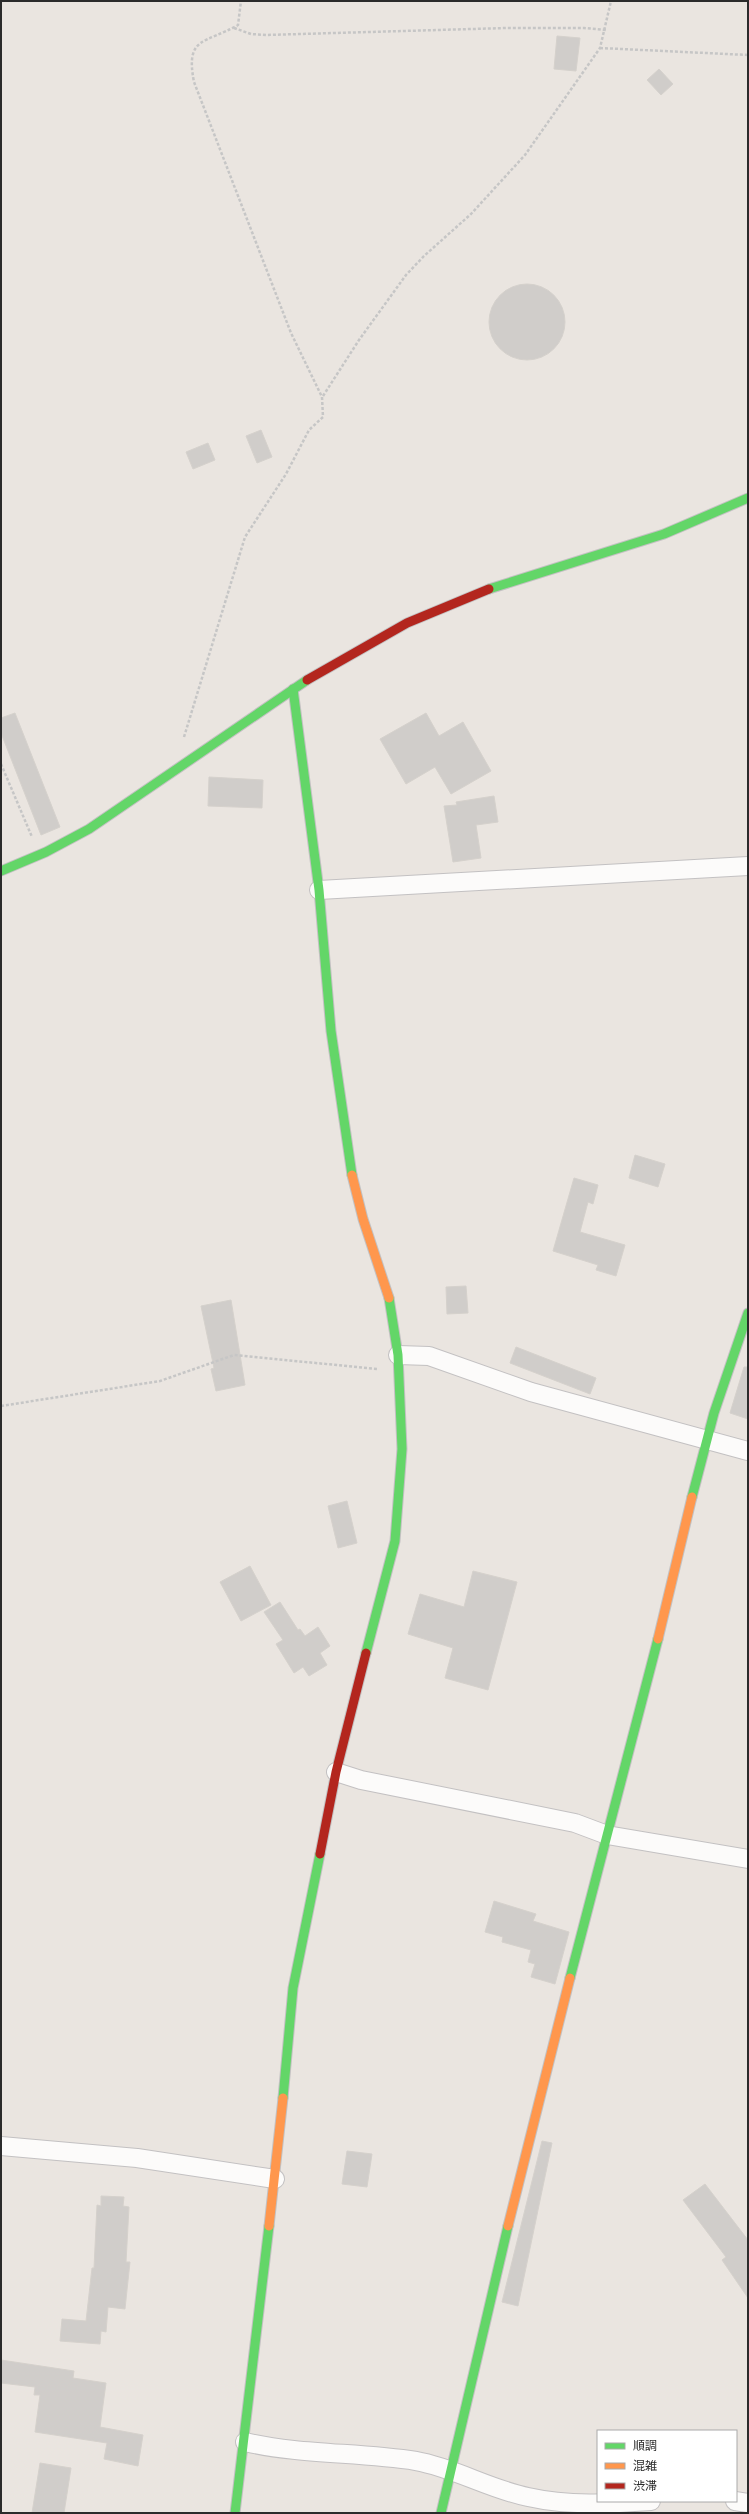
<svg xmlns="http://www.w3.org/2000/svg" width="749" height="2514" font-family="Mulish,'Noto Sans JP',sans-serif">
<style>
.building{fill:#d0cdca;stroke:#d5d1cc}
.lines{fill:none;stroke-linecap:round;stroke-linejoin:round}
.street-casing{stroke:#c3c1c2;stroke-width:20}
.fast-casing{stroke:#c3c1c2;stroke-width:11}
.slow-casing{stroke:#c3c1c2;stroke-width:11}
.jam-casing{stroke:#c3c1c2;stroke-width:11}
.path{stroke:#c6c6c6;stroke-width:2.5;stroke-dasharray:3 2;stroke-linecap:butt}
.street{stroke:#fcfbfa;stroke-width:18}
.fast{stroke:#63d668;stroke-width:9}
.slow{stroke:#ff974d;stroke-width:9}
.jam{stroke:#b3261e;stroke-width:9}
</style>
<rect width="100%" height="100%" fill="#eae5e0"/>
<g class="building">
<polygon points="557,36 580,38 576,71 554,69"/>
<polygon points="659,69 673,84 661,95 647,80"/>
<circle cx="527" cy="322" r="38"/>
<polygon points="261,430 272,457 257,463 246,436"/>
<polygon points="208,443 215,460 193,469 186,452"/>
<polygon points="15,713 60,827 41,835 1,733 1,718"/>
<polygon points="426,713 439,736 463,722 491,771 451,794 435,767 406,784 380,739"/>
<polygon points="209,777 263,780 262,808 208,806"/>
<polygon points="494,796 498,822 476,825 481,858 453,862 444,806 457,805 456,802"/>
<polygon points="635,1155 665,1164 658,1187 629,1178"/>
<polygon points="574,1178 598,1185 593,1204 588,1202 580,1232 625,1245 616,1276 596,1270 598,1265 553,1251"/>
<polygon points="466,1286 468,1313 447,1314 446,1287"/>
<polygon points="231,1300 245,1385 216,1391 211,1369 214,1368 201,1306"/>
<polygon points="516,1347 596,1378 590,1394 510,1363"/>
<polygon points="744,1367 748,1367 748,1419 730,1413"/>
<polygon points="347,1501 357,1543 338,1548 328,1506"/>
<polygon points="250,1566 271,1605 241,1621 220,1582"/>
<polygon points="473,1571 517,1582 488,1690 445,1678 453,1648 408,1634 420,1594 464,1607"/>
<polygon points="280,1602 298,1630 300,1629 305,1636 318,1627 330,1646 320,1653 327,1665 309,1676 303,1667 294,1673 276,1644 283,1640 264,1612"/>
<polygon points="494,1901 536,1914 533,1921 569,1932 555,1984 531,1977 535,1964 528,1962 531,1950 502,1942 503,1937 485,1932"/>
<polygon points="542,2141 552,2143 518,2306 502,2302"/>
<polygon points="347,2151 372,2154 367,2187 342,2184"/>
<polygon points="705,2184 748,2240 748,2298 722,2260 726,2257 683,2200"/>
<polygon points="101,2196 124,2197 123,2206 129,2207 126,2262 130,2262 125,2309 108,2307 106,2332 101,2331 100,2344 60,2341 62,2319 86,2321 92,2268 94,2268 97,2205 101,2206"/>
<polygon points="1,2360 74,2371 73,2378 106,2383 100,2427 143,2435 138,2466 104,2459 107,2443 35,2432 40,2395 34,2395 35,2387 1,2383"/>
<polygon points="40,2463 71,2468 64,2513 32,2513"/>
</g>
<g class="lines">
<defs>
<g id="street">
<polyline points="319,890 748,866"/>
<polyline points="398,1355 429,1356 531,1392 748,1451"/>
<polyline points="336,1772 361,1780 575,1823 607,1835 748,1859"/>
<polyline points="1,2146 137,2158 275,2179"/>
<path d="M245,2442C301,2455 359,2452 416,2461C455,2468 489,2489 528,2497C568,2506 610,2504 651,2501"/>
<polyline points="735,2501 748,2503"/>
</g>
<g id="fast">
<polyline points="489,589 664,534 748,498"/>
<polyline points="293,689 319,890 331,1031 352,1175"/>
<polyline points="1,871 46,852 89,829 307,680"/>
<polyline points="692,1497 714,1413 748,1313"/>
<polyline points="366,1653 395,1541 402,1449 398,1355 389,1298"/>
<polyline points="570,1978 658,1639"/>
<polyline points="283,2098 293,1988 320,1854"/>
<polyline points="235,2513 269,2226"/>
<polyline points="441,2513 508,2226"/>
</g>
<g id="slow">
<polyline points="352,1175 363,1219 389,1298"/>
<polyline points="658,1639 692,1497"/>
<polyline points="269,2226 283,2098"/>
<polyline points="508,2226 570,1978"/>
</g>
<g id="jam">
<polyline points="307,680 407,623 489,589"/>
<polyline points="320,1854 336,1772 366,1653"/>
</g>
</defs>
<use href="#street" class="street-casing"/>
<use href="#fast" class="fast-casing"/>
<use href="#slow" class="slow-casing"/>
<use href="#jam" class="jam-casing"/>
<g class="path">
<polyline points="234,28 251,34 266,35 506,28 584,28 606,30"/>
<polyline points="600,48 748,55"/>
<polyline points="323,396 359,340 406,275 424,256 471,214 525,155 600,48 611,1"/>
<path d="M184,737L245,537L286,474L309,430L323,417L322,397L291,333L194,82C185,36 205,44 238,25L241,1"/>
<polyline points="1,764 32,837"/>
<polyline points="1,1406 160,1381 234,1355 377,1369"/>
</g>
<use href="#street" class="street"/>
<use href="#fast" class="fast"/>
<use href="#slow" class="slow"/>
<use href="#jam" class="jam"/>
</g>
<rect width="749" height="2514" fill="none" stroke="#2b2b2b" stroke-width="4"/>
<rect x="597" y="2430" width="140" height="72" fill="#ffffff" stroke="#aaaaaa"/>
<rect x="605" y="2443" width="20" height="6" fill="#63d668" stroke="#aaaaaa"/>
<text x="633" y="2450" font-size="12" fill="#2b2b2b">順調</text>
<rect x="605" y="2463" width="20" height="6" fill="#ff974d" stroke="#aaaaaa"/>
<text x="633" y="2470" font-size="12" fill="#2b2b2b">混雑</text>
<rect x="605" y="2483" width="20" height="6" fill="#b3261e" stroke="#aaaaaa"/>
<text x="633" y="2490" font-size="12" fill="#2b2b2b">渋滞</text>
</svg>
